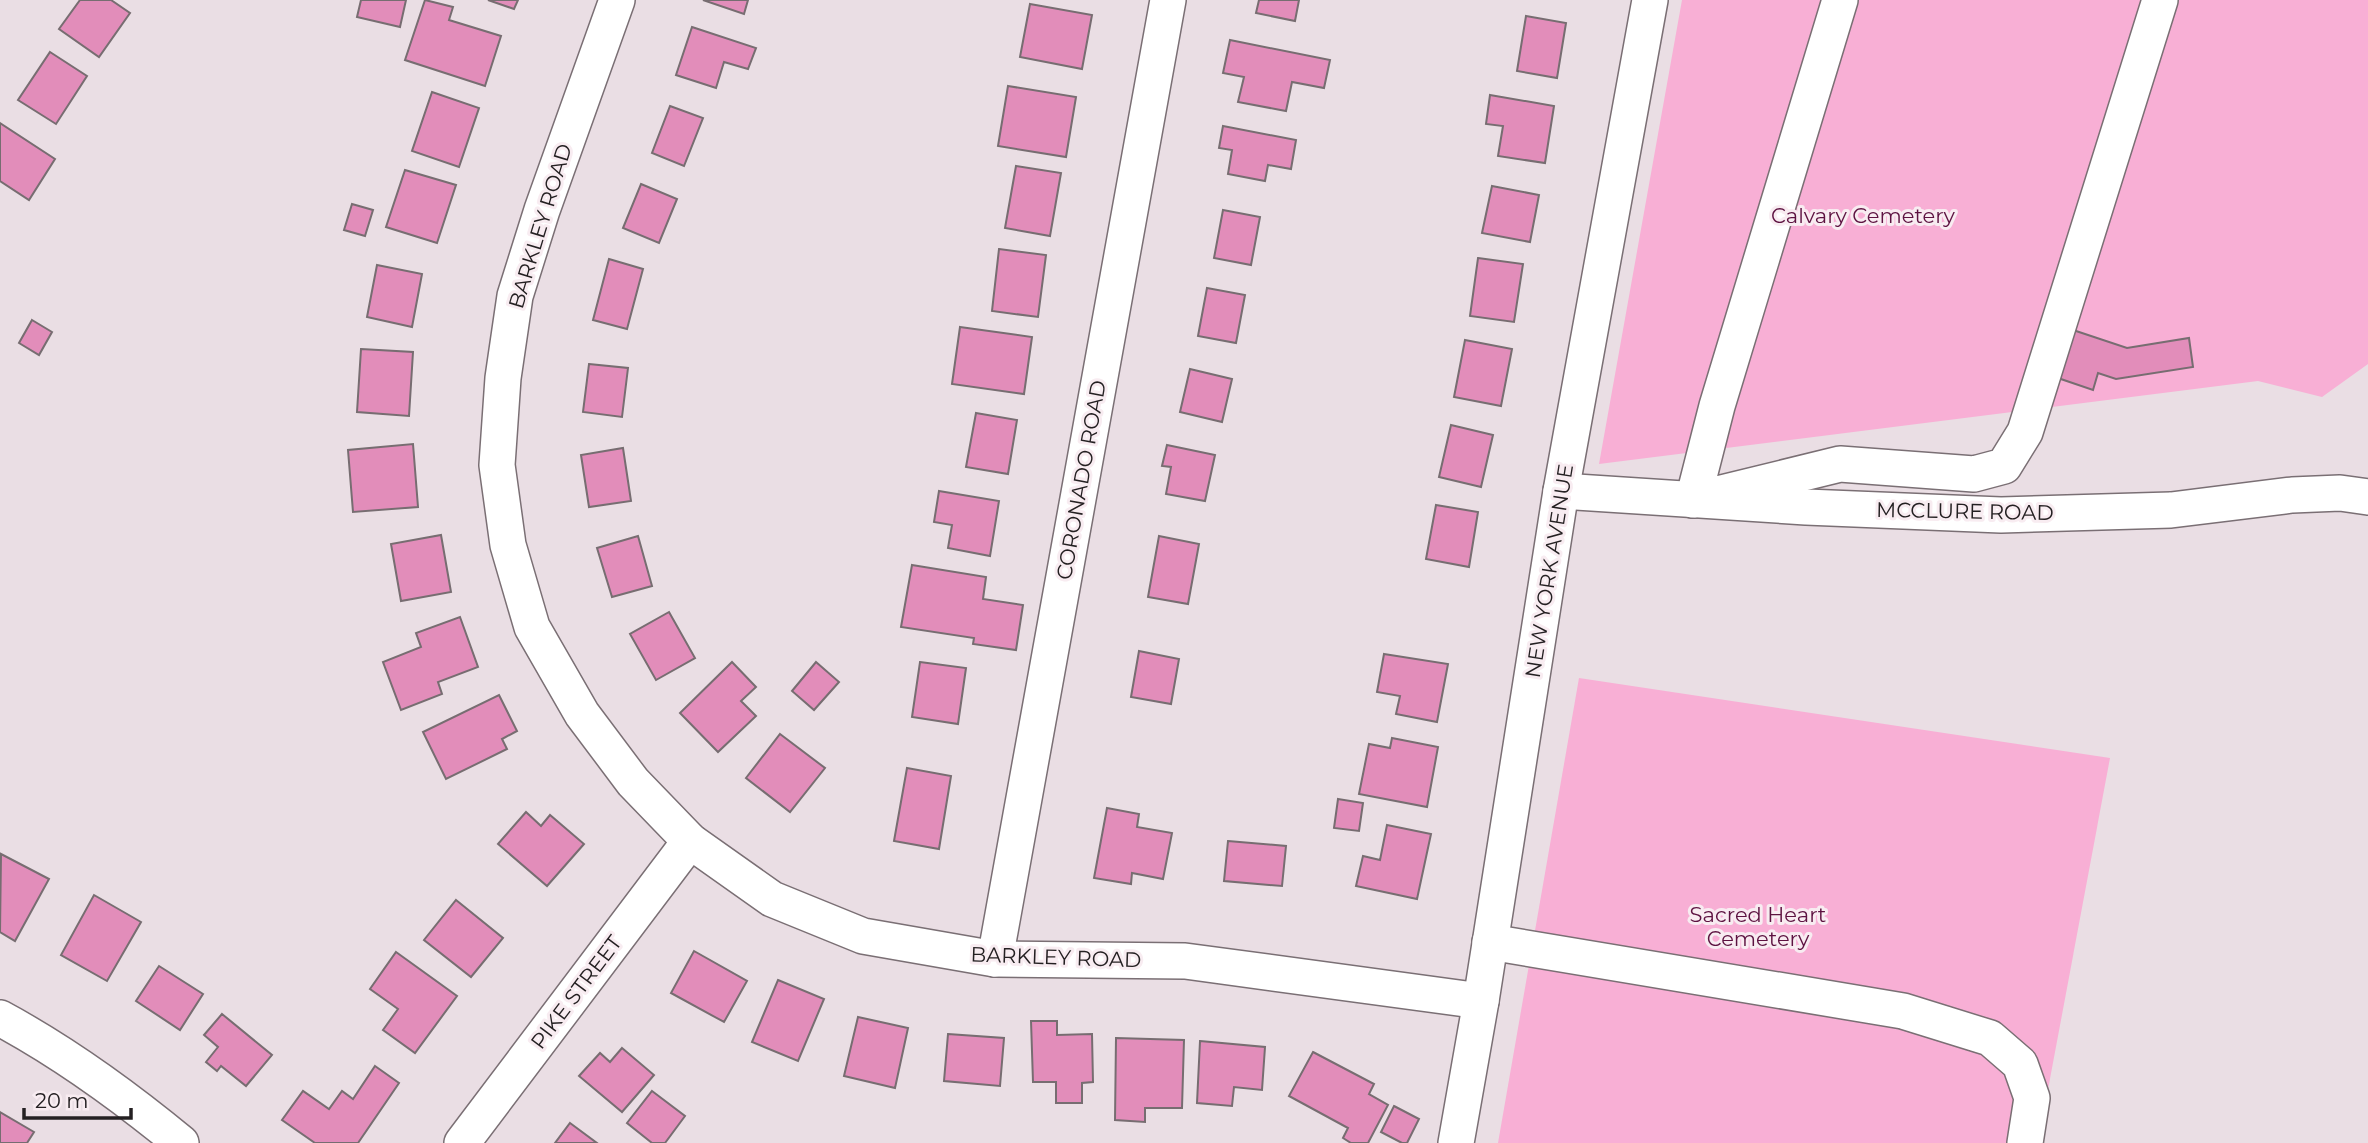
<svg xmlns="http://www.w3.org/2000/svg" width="2368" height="1143" font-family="Montserrat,sans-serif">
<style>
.green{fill:#f8afd5}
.building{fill:#e28dba;stroke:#776d71;stroke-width:2}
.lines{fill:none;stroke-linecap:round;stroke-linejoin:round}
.minor-casing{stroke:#7a6f74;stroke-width:38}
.minor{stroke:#fff;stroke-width:35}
.labels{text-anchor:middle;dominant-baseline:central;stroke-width:6;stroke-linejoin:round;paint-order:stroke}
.park-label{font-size:21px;fill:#5d1241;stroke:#f8ecf1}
.street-label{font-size:21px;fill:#242022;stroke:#f8ecf1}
</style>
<rect width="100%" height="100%" fill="#eadee4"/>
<g class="green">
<polygon points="1682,0 2368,0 2368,364 2322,397 2258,381 1599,464"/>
<polygon points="1579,678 2110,758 2038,1143 1498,1143"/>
</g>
<g class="building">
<polygon points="80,0 111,0 130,13 99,57 59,29"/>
<polygon points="361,0 406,0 400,27 357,17"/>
<polygon points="425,0 453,7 449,20 501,36 485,86 405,60"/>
<polygon points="488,0 518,0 514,9"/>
<polygon points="703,0 748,0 744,14"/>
<polygon points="1259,0 1299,0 1295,21 1256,13"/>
<polygon points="1030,4 1092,15 1082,69 1020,57"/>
<polygon points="1526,16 1566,23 1557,78 1517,71"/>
<polygon points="692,27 756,48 748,69 724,62 716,88 676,75"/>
<polygon points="1230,40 1330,60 1324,88 1292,82 1286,111 1238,102 1244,77 1223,73"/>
<polygon points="50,52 87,76 56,124 18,100"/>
<polygon points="1008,86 1076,97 1066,157 998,146"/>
<polygon points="432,92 479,108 459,167 412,151"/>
<polygon points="1490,95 1554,106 1545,163 1498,156 1503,126 1486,124"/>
<polygon points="670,106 703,118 684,166 652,153"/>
<polygon points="0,123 55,159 29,200 0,181"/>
<polygon points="1223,126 1296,140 1291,169 1268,165 1265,181 1228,174 1232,150 1219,148"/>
<polygon points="1016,166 1061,173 1050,236 1005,228"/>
<polygon points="405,170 456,185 437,243 386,227"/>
<polygon points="641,184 677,199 659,243 623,228"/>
<polygon points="1492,186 1539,195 1530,242 1482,233"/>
<polygon points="352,204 373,210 365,236 344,230"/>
<polygon points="1223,210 1260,217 1251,265 1214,258"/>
<polygon points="999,249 1046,255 1038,317 992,311"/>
<polygon points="1478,258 1523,264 1514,322 1470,316"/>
<polygon points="609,259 643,269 627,329 593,320"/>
<polygon points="377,265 422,274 412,327 367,317"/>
<polygon points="1207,288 1245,295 1236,343 1198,336"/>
<polygon points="32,320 52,332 39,355 19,343"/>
<polygon points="960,327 1032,337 1024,394 952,384"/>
<polygon points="2070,329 2127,348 2189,338 2193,367 2116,379 2098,373 2093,390 2055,377"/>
<polygon points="1465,340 1512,349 1501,406 1454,397"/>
<polygon points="361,349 413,352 409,416 357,412"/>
<polygon points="589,364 628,368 622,417 583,412"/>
<polygon points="1190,369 1232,379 1222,422 1180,412"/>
<polygon points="976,413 1017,420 1008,474 966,467"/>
<polygon points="1451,425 1493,435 1481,487 1439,477"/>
<polygon points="413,444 418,507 353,512 348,450"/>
<polygon points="1167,445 1215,455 1205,501 1166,494 1171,467 1162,466"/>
<polygon points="623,448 631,501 589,507 581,455"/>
<polygon points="939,491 999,501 990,556 948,548 952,525 934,522"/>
<polygon points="1436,505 1478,512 1469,567 1426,559"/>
<polygon points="441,535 451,592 401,601 391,544"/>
<polygon points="638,536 652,586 612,597 597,548"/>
<polygon points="1159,536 1199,544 1188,604 1148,597"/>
<polygon points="912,565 986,577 983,599 1023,605 1016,650 973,644 974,638 901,627"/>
<polygon points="669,612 695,658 656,680 630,634"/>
<polygon points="460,617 478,667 438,682 442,694 401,710 383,662 421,647 416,633"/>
<polygon points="1139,651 1179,659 1171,704 1131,697"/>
<polygon points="1384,654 1448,664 1437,722 1396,714 1400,696 1377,692"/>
<polygon points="732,662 756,687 741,701 756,716 718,752 680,713"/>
<polygon points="816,662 839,682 814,710 792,691"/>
<polygon points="920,662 966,668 958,724 912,717"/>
<polygon points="499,695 517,731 502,739 507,749 446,779 423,732"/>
<polygon points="780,734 825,768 790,812 746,778"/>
<polygon points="1392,738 1438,747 1427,807 1359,794 1369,744 1390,748"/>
<polygon points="907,768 951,776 939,849 894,841"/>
<polygon points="1338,799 1363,803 1359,831 1334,828"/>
<polygon points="1107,808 1139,814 1137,827 1172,833 1163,879 1132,873 1131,884 1094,878"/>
<polygon points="526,812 541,826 550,815 584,844 547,886 498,844"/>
<polygon points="1387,825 1431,834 1417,899 1356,886 1363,856 1380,860"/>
<polygon points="1228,841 1286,846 1282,886 1224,881"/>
<polygon points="1,854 49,879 15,941 0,932"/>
<polygon points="94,895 141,922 107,981 61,955"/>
<polygon points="456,900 503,938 471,977 424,940"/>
<polygon points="694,951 747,981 724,1022 671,993"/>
<polygon points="396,952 457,996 415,1053 383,1030 398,1009 370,989"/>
<polygon points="159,966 203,994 180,1030 136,1001"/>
<polygon points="778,980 824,999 798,1061 752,1042"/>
<polygon points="222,1014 272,1055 246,1086 221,1066 217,1071 206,1062 218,1047 204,1035"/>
<polygon points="858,1017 908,1028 895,1088 844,1076"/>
<polygon points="1031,1021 1057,1021 1057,1035 1092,1034 1093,1082 1082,1083 1082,1103 1056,1103 1056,1082 1033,1082"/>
<polygon points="948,1034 1004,1038 1000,1086 944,1081"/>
<polygon points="1116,1038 1184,1040 1182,1108 1145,1108 1145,1122 1115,1120"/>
<polygon points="1200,1041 1265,1047 1262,1090 1234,1087 1232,1106 1197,1103"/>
<polygon points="622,1048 654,1075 622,1112 579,1076 600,1053 610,1062"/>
<polygon points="1313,1052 1374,1084 1369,1094 1388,1105 1368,1143 1351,1143 1343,1138 1348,1128 1289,1096"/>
<polygon points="375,1066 399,1083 358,1143 315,1143 282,1120 303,1091 329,1109 342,1091 353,1099"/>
<polygon points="652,1091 685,1116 665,1143 652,1143 627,1123"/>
<polygon points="1394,1106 1419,1119 1407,1143 1402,1143 1381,1132"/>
<polygon points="0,1112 34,1132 27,1143 0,1143"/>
<polygon points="570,1123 597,1143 555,1143"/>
</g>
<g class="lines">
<defs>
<g id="minor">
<polyline points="617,0 542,210 515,296 503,378 497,465 508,545 532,627 582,714 633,782 690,841 772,899 863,936 995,959 1185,961 1481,1001"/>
<polyline points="1840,0 1717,406 1693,500 1840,464 1974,474 2004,466 2025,432 2160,0"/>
<polyline points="1561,491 1806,507 2001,515 2171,510 2292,495 2340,493 2368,497"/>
<polyline points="1490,942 1903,1011 1990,1038 2020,1064 2032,1098 2025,1143"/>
<polyline points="995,959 1168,0"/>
<path d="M0,1018C65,1053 124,1096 181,1143"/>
<polyline points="462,1143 690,841"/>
<polyline points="1456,1143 1481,1001 1561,491 1650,0"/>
</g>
</defs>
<use href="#minor" class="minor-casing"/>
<use href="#minor" class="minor"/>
</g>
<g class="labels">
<g class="park-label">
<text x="1863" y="215">Calvary Cemetery</text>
<text x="1758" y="914">Sacred Heart<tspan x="1758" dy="24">Cemetery</tspan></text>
</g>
<g class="street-label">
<text transform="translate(540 226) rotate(-73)">BARKLEY ROAD</text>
<text transform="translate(1081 480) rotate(-80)">CORONADO ROAD</text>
<text transform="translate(1965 511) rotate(1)">MCCLURE ROAD</text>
<text transform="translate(1549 571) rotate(-81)">NEW YORK AVENUE</text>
<text transform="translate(1056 957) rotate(2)">BARKLEY ROAD</text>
<text transform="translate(576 992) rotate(-53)">PIKE STREET</text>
</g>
</g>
<path d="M24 1108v10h107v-10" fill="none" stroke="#242022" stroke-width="3.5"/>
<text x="35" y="1108" font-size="21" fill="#242022" stroke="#f8ecf1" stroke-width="5" paint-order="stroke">20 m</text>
</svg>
